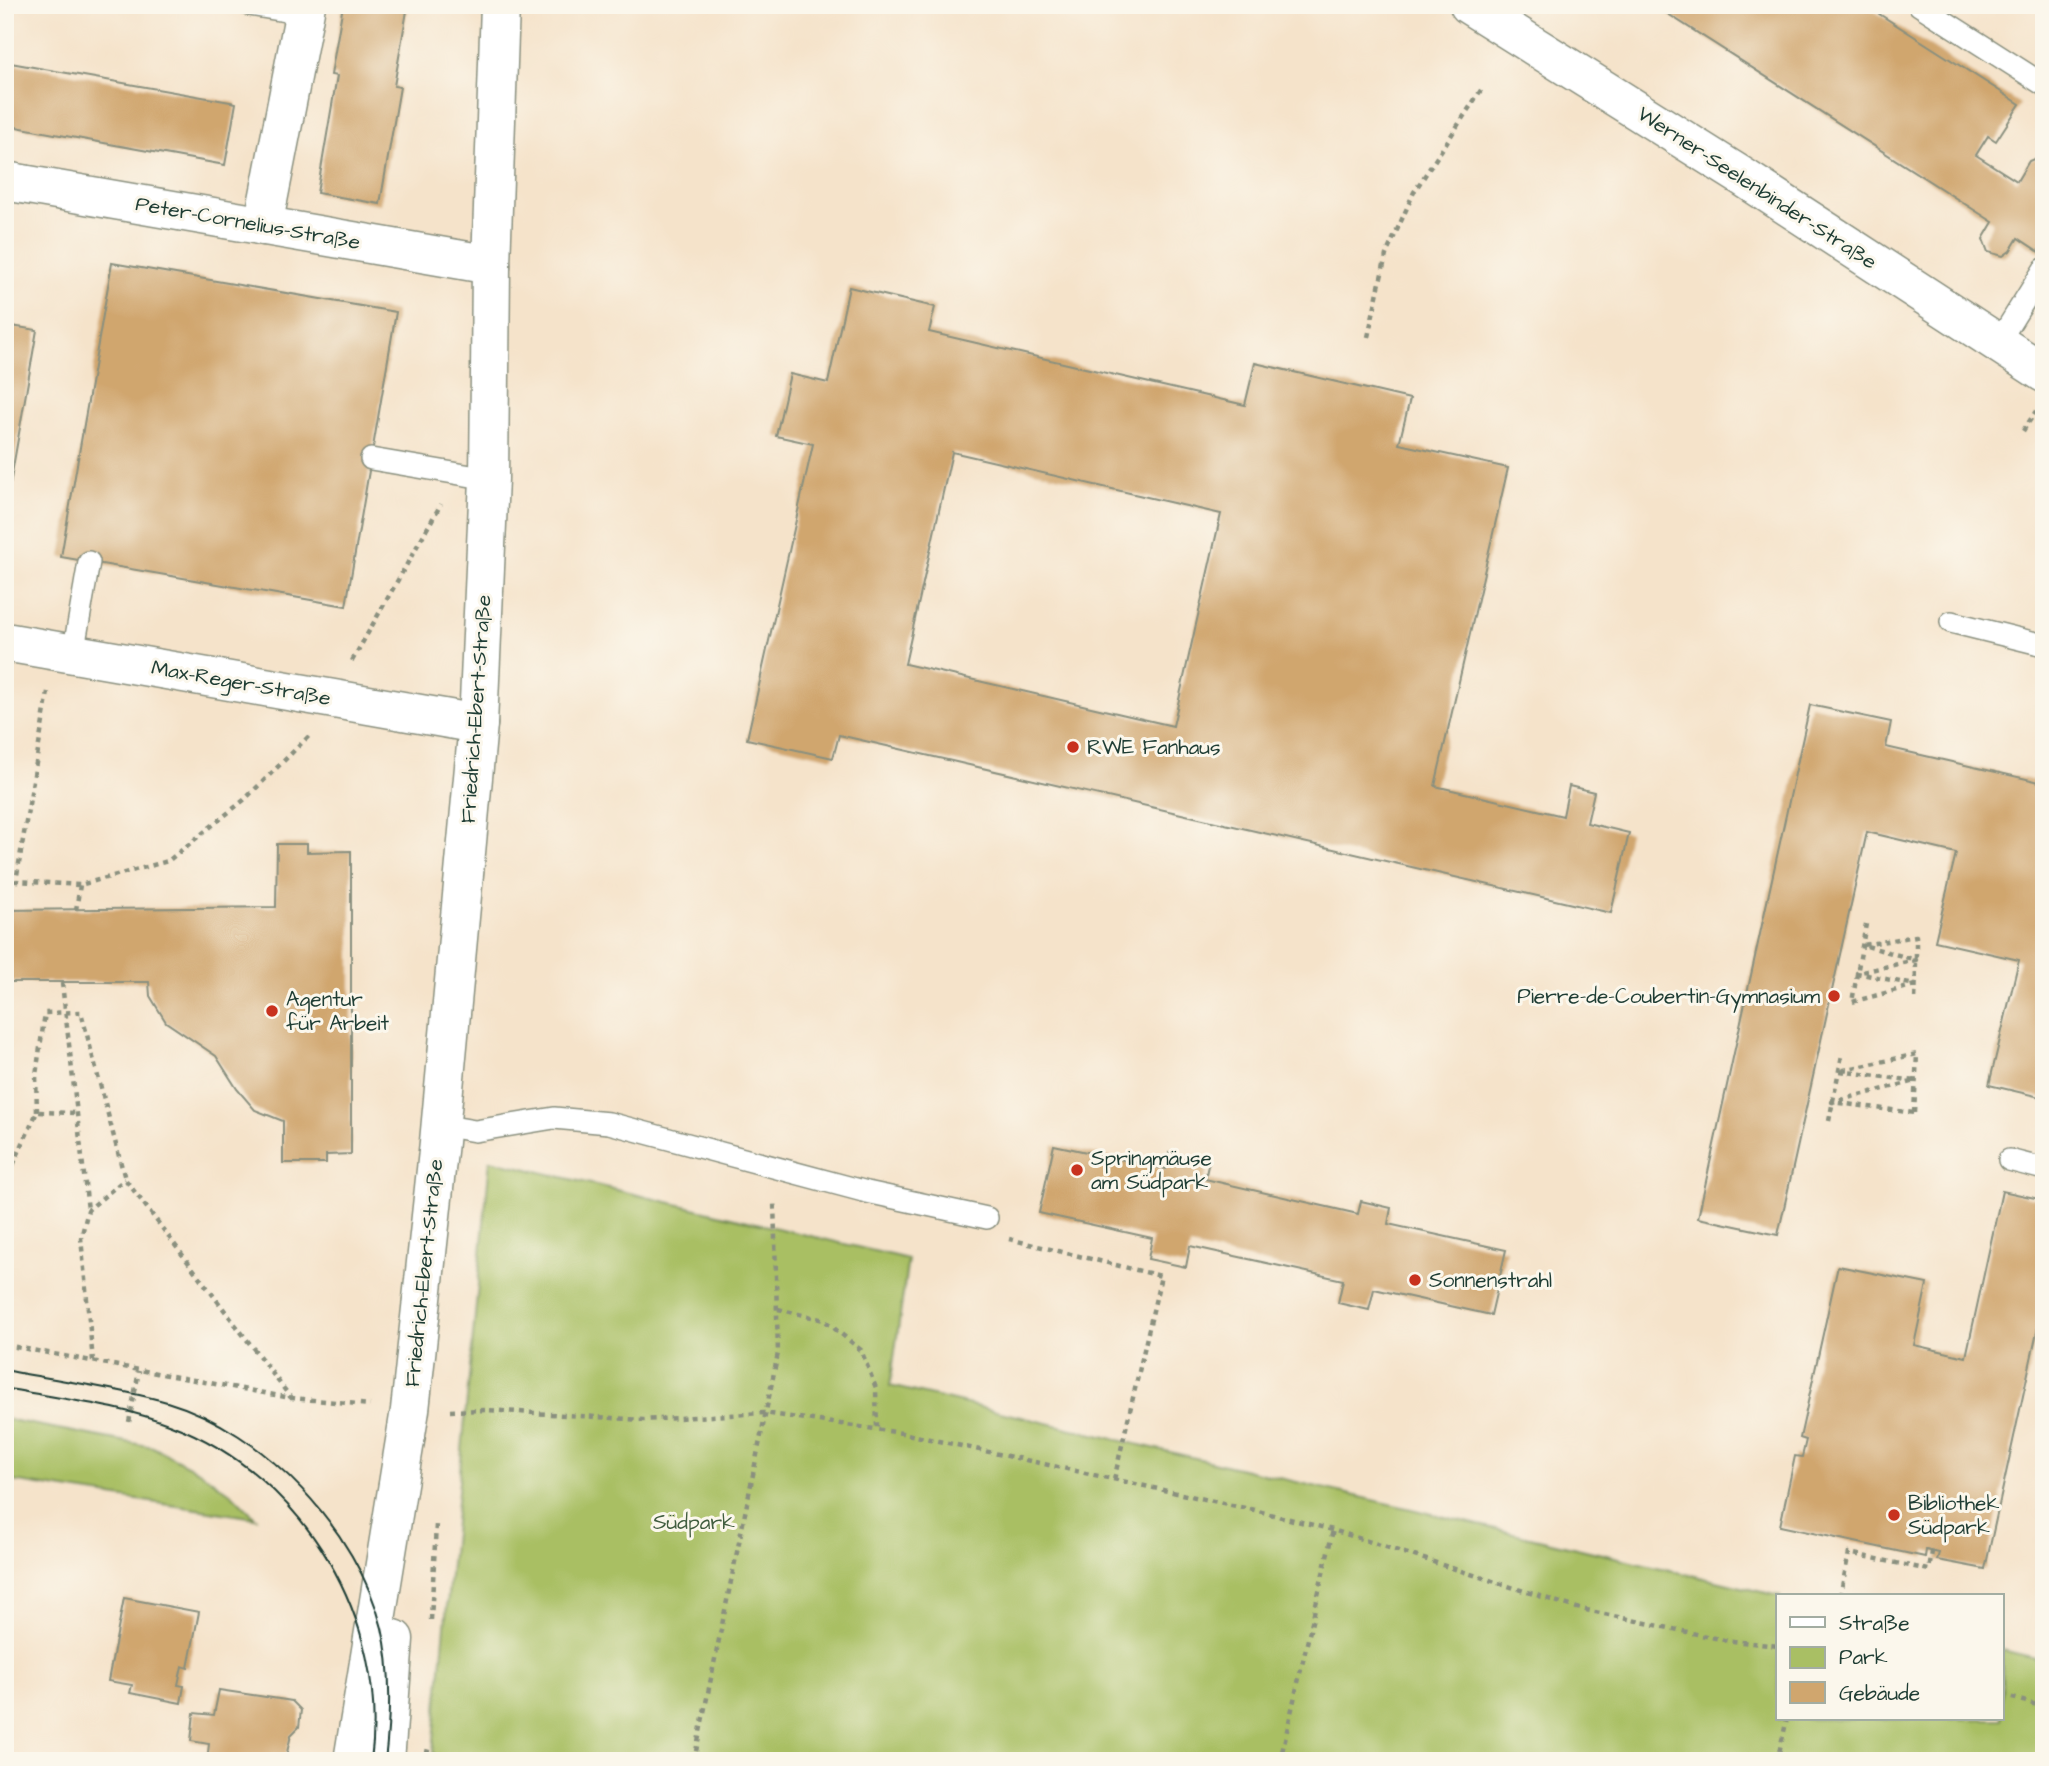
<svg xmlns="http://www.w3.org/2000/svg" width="2049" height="1766" font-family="'Architects Daughter',sans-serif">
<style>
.green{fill:#a9bf64;stroke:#647e4c;stroke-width:2}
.building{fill:#d0a66e;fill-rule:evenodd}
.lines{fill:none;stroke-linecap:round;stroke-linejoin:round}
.lane-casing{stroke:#8a907f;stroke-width:24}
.street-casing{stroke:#8a907f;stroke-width:41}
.secondary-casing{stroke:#8a907f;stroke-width:41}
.path{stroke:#8a907f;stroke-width:4.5;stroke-dasharray:5 5;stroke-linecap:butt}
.lane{stroke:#fff;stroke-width:21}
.street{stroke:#fff;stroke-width:38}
.secondary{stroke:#fff;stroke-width:38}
.tram{stroke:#1f3d34;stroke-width:2}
.poi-dot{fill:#c8321e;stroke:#fbf7ec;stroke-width:2.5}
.labels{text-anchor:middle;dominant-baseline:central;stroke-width:6;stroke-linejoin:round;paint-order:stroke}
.street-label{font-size:21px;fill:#1f3d34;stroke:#fbf7ec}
.poi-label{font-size:21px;fill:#1f3d34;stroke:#fbf7ec;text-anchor:start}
.park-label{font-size:21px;fill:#425e40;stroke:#fbf7ec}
</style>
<rect width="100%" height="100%" fill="#fbf7ec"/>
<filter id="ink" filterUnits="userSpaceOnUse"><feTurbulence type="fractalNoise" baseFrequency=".0143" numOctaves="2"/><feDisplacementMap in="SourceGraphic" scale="14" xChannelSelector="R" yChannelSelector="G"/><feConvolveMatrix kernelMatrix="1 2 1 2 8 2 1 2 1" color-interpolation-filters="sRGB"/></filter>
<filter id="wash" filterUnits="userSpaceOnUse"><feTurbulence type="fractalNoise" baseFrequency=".00686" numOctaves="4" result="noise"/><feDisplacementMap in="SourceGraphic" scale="28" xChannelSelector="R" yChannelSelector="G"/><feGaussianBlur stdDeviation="1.57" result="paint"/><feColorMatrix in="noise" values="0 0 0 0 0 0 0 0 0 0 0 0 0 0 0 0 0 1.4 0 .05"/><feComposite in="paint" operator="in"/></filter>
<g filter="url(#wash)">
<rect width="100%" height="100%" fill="#f5e3ca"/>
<g class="green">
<polygon points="490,1160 908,1259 890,1386 1780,1596 1778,1719 2002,1719 2002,1650 2044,1660 2044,1761 432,1761"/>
<polygon points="5,1419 153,1447 199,1471 232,1494 256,1518 5,1480"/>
</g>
<g id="blocks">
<g class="building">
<polygon points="343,5 408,5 394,86 400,87 380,204 317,193 337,76 331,75"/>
<polygon points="1654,5 1865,5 2020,104 1996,141 1988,136 1976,155 2017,181 2029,161 2036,158 2044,159 2044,255 2018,238 2010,251 2003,256 1988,252 1983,239 1993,222"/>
<polygon points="5,62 236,103 225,165 5,125"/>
<polygon points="112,263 396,312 346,606 61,557"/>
<path d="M849,287L935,307L929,332L1245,405L1255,363L1410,399L1399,444L1508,468L1435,786L1563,816L1569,786L1594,792L1587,823L1629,833L1611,913L839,735L833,758L747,739L813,444L776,436L790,374L828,383ZM952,452L1221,514L1173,726L905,664Z"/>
<polygon points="5,325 37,330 7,502 5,502"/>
<polygon points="1810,705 1891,722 1886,747 2044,783 2044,1098 1989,1085 2019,960 1935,941 1956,853 1867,832 1778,1235 1698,1218"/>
<polygon points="277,844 307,844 307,852 351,851 351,1154 326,1155 326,1163 283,1163 283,1121 255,1110 237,1089 216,1056 166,1022 150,996 149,982 5,982 5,910 276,907"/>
<polygon points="1054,1145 1166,1169 1169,1153 1209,1161 1205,1179 1358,1214 1361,1201 1391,1208 1388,1224 1506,1250 1491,1315 1374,1289 1369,1310 1338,1303 1343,1280 1190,1246 1186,1267 1148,1259 1152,1238 1039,1213"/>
<polygon points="2002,1191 2044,1200 2044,1300 1985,1569 1937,1560 1939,1553 1926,1550 1925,1557 1780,1526 1795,1456 1802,1457 1806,1440 1800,1438 1838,1266 1927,1284 1914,1345 1966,1357"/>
<polygon points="124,1598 199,1612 188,1668 182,1666 178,1685 184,1686 181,1703 130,1693 132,1685 108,1681"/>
<polygon points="219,1690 292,1701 301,1710 299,1727 291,1735 285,1761 207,1761 209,1744 191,1741 194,1713 214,1715"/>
</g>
</g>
</g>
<g filter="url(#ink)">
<use href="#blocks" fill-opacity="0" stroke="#8a907f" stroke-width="2"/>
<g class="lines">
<defs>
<g id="lane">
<polyline points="249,5 304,14"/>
<polyline points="1919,5 2044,85"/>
<polyline points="1998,343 2044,269"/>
<polyline points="371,459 489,479"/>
<polyline points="1951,622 2044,645"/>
<polyline points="73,654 89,562"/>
<polyline points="440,1125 475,1131 554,1118 609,1123 867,1192 987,1218"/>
<polyline points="2009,1160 2044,1169"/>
</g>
<g id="street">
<polyline points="5,181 491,265"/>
<polyline points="263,226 306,5"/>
<polyline points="5,642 478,724"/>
<polyline points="353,1761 410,1410 439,1142 478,724 489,479 491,265 500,5"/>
<polyline points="385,1761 394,1639"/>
</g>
<polyline id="secondary" points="1469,5 1743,177 2044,373"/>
</defs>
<use href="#lane" class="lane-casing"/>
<use href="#street" class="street-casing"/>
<use href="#secondary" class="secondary-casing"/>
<g class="path">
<polyline points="1368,337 1386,255 1414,192 1483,87"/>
<polyline points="2023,431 2036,411"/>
<polyline points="352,661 441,504"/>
<polyline points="48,692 16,881 80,885 168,861 244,800 310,735"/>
<polyline points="76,910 80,885"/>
<path d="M1866,924L1852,1002L1915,985L1857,973L1916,960L1863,945L1916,936C1916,958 1916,979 1915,1001"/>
<polyline points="62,983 88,1210"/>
<polyline points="37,1112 36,1075 45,1013 81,1012 125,1179 291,1398"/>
<polyline points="1914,1113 1917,1054 1839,1071 1916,1081 1832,1102 1914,1113"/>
<polyline points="1829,1121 1842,1055"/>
<polyline points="5,1183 37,1112 75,1113"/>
<polyline points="1009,1239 1161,1276 1114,1480"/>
<polyline points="778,1309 824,1320 861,1350 876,1388 877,1429"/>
<polyline points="5,1345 291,1398 370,1405"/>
<polyline points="93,1361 81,1238 88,1210 125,1179"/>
<polyline points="450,1411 487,1410 643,1420 764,1413 902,1433 1250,1509 1333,1530 1577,1608 1724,1640 1778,1646"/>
<polyline points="129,1422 139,1371"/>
<polyline points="1840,1596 1849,1553 1929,1570 1932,1552"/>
<polyline points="431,1620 436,1524"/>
<polyline points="2002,1695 2044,1707"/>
<polyline points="425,1751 465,1761"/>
<polyline points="694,1761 778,1353 774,1200"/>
<polyline points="1280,1761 1333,1530"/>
<polyline points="1777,1761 1787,1719"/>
<polyline points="2029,1761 2044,1753"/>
</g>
<use href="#lane" class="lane"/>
<use href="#street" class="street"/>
<use href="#secondary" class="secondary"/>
<g class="tram">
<path d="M5,1370C58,1381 115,1387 167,1402C265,1431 357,1530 382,1628C392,1669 390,1719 385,1761"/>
<path d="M5,1388C60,1399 119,1405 171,1425C304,1475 390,1622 371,1761"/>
</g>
</g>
</g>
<g class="poi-dot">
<circle cx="1073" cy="747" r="7"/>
<circle cx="1834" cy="996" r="7"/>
<circle cx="272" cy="1011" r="7"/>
<circle cx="1077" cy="1170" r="7"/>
<circle cx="1415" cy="1280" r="7"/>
<circle cx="1894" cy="1515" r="7"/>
</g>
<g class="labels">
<g class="street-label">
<text transform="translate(1757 188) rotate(33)">Werner-Seelenbinder-Straße</text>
<text transform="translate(248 223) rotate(10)">Peter-Cornelius-Straße</text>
<text transform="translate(241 683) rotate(10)">Max-Reger-Straße</text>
<text transform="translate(476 709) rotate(-86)">Friedrich-Ebert-Straße</text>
<text transform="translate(424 1273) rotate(-84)">Friedrich-Ebert-Straße</text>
</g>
<g class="poi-label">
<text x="1087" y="747">RWE Fanhaus</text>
<text x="1820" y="996" text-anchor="end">Pierre-de-Coubertin-Gymnasium</text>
<text x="286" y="999">Agentur<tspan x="286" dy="24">für Arbeit</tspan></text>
<text x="1091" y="1158">Springmäuse<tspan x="1091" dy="24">am Südpark</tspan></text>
<text x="1429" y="1280">Sonnenstrahl</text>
<text x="1908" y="1503">Bibliothek<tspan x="1908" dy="24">Südpark</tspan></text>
</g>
<g class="park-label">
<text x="694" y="1522">Südpark</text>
</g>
</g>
<rect width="2049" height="1766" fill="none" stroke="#fbf7ec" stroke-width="28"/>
<rect x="1776" y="1594" width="228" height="126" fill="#fbf7ec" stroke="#a3ada2" stroke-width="2"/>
<rect x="1790" y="1617" width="35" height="10" fill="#ffffff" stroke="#a3ada2" stroke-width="2"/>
<text x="1839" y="1630" font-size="21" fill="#1f3d34">Straße</text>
<rect x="1790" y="1647" width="35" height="21" fill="#a9bf64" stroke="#a3ada2" stroke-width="2"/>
<text x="1839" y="1664" font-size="21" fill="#1f3d34">Park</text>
<rect x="1790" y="1682" width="35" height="21" fill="#d0a66e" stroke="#a3ada2" stroke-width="2"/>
<text x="1839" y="1700" font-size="21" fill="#1f3d34">Gebäude</text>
</svg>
